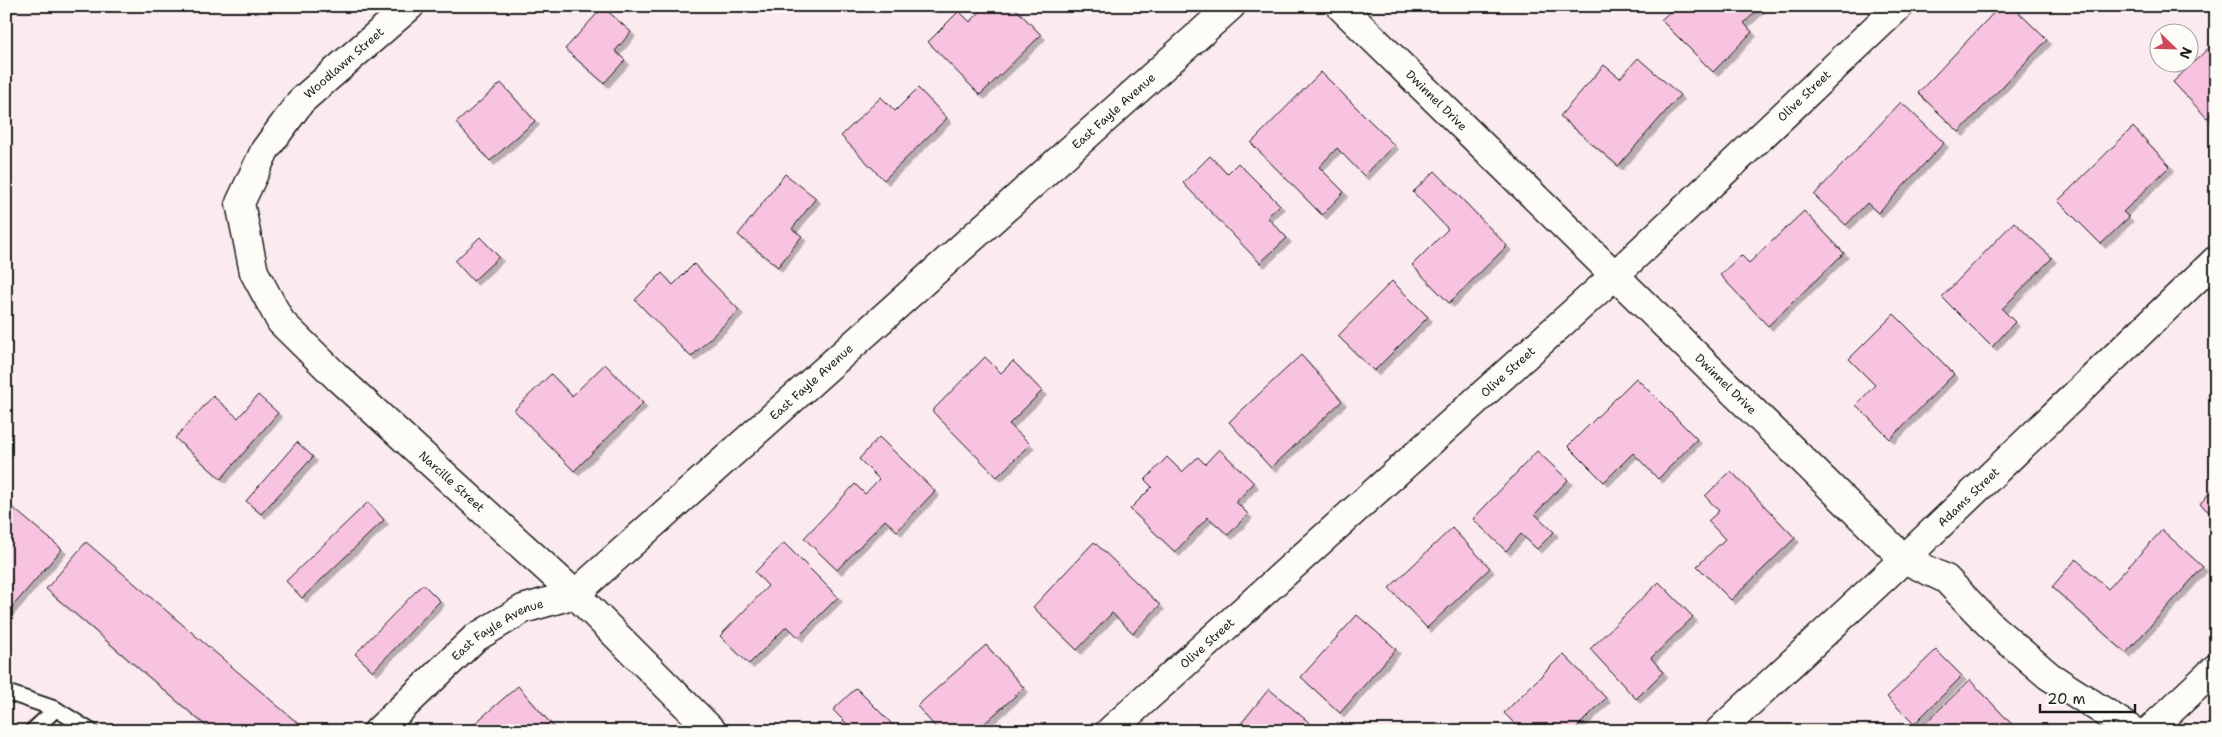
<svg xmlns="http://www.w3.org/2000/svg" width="2222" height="737" font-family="'Shantell Sans',sans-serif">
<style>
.building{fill:#f7c3e1;stroke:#1c1c1c;filter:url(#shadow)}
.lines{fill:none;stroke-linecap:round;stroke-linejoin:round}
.lane-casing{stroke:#1c1c1c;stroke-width:18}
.street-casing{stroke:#1c1c1c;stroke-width:31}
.lane{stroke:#fdfcf7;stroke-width:14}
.street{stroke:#fdfcf7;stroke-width:28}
.labels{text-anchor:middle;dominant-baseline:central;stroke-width:5;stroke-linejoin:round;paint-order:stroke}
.street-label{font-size:12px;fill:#1c1c1c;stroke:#fdfcf7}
</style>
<defs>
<filter id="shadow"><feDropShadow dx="4.5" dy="4.5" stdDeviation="0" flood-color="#0004"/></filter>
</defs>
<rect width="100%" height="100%" fill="#fbebf0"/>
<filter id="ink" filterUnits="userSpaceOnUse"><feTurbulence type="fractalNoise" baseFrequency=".02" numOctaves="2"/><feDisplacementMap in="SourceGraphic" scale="10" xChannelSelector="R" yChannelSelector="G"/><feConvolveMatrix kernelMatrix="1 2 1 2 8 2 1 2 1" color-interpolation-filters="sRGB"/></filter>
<g filter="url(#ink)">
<g class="building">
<polygon points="983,6 1013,6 1041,35 980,95 928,42 959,11 970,22 984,8"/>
<polygon points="1676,6 1762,6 1744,23 1752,32 1713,72 1661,20"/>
<polygon points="2000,6 2012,6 2047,40 1959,132 1918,93"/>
<polygon points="603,7 631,32 615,51 625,60 604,83 565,49"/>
<polygon points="2216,41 2216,109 2207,118 2173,82"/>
<polygon points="1638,58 1680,95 1618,166 1560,116 1604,65 1620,78"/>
<polygon points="1321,72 1394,145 1364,176 1337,148 1319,167 1344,192 1322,215 1251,143"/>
<polygon points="501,83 535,121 490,161 456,123"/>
<polygon points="918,88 947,118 884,180 841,136 881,97 895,111"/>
<polygon points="1901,102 1944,143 1878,213 1867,203 1846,225 1814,195"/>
<polygon points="2133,127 2170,166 2123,212 2129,217 2101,244 2058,201"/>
<polygon points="1210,156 1227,174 1238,163 1280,205 1267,217 1287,238 1260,263 1183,183"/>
<polygon points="1435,171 1507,246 1449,303 1412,265 1448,229 1413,192"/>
<polygon points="785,174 816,198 792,229 802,236 778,267 738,235"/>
<polygon points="1804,211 1844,253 1768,326 1720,275 1741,255 1749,263"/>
<polygon points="2014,222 2052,258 2002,309 2015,322 1992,347 1942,297"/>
<polygon points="480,237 499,257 473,281 455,261"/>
<polygon points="694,264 739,310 691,357 635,300 662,273 673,285"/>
<polygon points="1392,281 1428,317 1374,371 1338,336"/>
<polygon points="1894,314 1954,374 1890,439 1856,405 1875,385 1849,359"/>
<polygon points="1301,355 1342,401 1271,468 1229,422"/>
<polygon points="985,357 1001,373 1013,361 1042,391 1009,424 1030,444 997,477 932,411"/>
<polygon points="605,364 643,403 574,471 514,410 551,374 572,396"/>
<polygon points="1636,378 1697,439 1658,479 1633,453 1604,482 1568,446"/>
<polygon points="258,395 278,413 221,479 175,438 213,396 238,418"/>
<polygon points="879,437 935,491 897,531 885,520 837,570 804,538 855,484 865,494 879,479 859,459"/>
<polygon points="297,442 313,457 261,514 246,501"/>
<polygon points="1219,449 1254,483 1236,502 1248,514 1228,535 1208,517 1175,552 1130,509 1152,487 1145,480 1167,457 1182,472 1198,457 1205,464"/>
<polygon points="1537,451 1568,480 1535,514 1554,532 1537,549 1521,534 1506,551 1473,519"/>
<polygon points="1731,471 1795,538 1731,600 1697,566 1725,539 1708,521 1719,511 1705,496"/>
<polygon points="2216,485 2216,518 2200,504"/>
<polygon points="6,502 62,549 6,614"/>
<polygon points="368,502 384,520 302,598 286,581"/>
<polygon points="1452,528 1490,568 1427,628 1389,588"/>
<polygon points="2162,530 2203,567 2126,653 2052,587 2076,559 2108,589"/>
<polygon points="86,542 307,731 212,731 46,589"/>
<polygon points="1094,542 1160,605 1133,633 1112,613 1077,650 1033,607"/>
<polygon points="784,543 838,597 798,637 787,626 749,664 720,636 768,586 755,572"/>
<polygon points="1659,582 1693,617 1651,658 1663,672 1636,699 1590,649"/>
<polygon points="423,584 440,601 373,671 355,654"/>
<polygon points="1357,615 1396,649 1340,713 1301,677"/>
<polygon points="986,645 1024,688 976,731 939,731 917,706"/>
<polygon points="1936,650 1962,676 1914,724 1887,697"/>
<polygon points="1563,654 1606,698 1573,731 1522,731 1504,713"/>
<polygon points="1970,680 2018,731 1917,731"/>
<polygon points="518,686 557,731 466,731"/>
<polygon points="856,688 899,731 854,731 833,710"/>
<polygon points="1269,689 1311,724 1305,731 1235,731"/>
</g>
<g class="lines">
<defs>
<g id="lane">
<polyline points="6,692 56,709 91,731"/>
<polyline points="32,731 56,709"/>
</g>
<g id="street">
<path id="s1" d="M410,6L301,101L265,150L240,203L254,272L281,322L338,378L575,594L712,731"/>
<path id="s2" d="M1340,6L1904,559L1946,579L1993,628L2049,676L2134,731"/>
<path id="s3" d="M378,731L475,638L523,609L575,594L1231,6"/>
<path id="s4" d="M1110,731L1614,276L1899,6"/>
<path id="s5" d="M1719,731L1904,559L2216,260"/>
<polyline points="2149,731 2216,668"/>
</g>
</defs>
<use href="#lane" class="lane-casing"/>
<use href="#street" class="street-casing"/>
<use href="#lane" class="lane"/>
<use href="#street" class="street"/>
</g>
</g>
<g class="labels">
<g class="street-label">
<text transform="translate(344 63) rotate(-41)">Woodlawn Street</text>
<text stroke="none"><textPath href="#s4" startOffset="941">Olive Street</textPath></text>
<text stroke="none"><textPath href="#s2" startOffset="135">Dwinnel Drive</textPath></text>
<text stroke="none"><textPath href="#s3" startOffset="968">East Fayle Avenue</textPath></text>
<text stroke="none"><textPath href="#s4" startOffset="536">Olive Street</textPath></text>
<text stroke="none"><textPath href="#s3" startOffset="562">East Fayle Avenue</textPath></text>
<text stroke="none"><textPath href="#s2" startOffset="540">Dwinnel Drive</textPath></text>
<text stroke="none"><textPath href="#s1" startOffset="625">Narcille Street</textPath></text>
<text stroke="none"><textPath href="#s5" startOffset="342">Adams Street</textPath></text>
<text stroke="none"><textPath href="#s3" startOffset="158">East Fayle Avenue</textPath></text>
<text stroke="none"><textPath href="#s4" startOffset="131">Olive Street</textPath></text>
</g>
</g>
<rect width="2222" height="737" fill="none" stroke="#fdfcf7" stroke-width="25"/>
<rect x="12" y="12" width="2197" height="712" fill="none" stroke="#1c1c1c" stroke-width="2" filter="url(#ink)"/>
<g transform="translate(2174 48) rotate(113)"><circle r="24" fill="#fdfcf7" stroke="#a3a29f"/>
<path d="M0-4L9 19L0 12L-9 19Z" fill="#d1495b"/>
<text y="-8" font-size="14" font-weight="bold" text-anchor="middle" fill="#1c1c1c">N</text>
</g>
<path d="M2040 704v8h95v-8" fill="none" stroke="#1c1c1c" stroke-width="2.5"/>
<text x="2047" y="704" font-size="15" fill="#1c1c1c" stroke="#fdfcf7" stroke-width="4" paint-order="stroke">20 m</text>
</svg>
